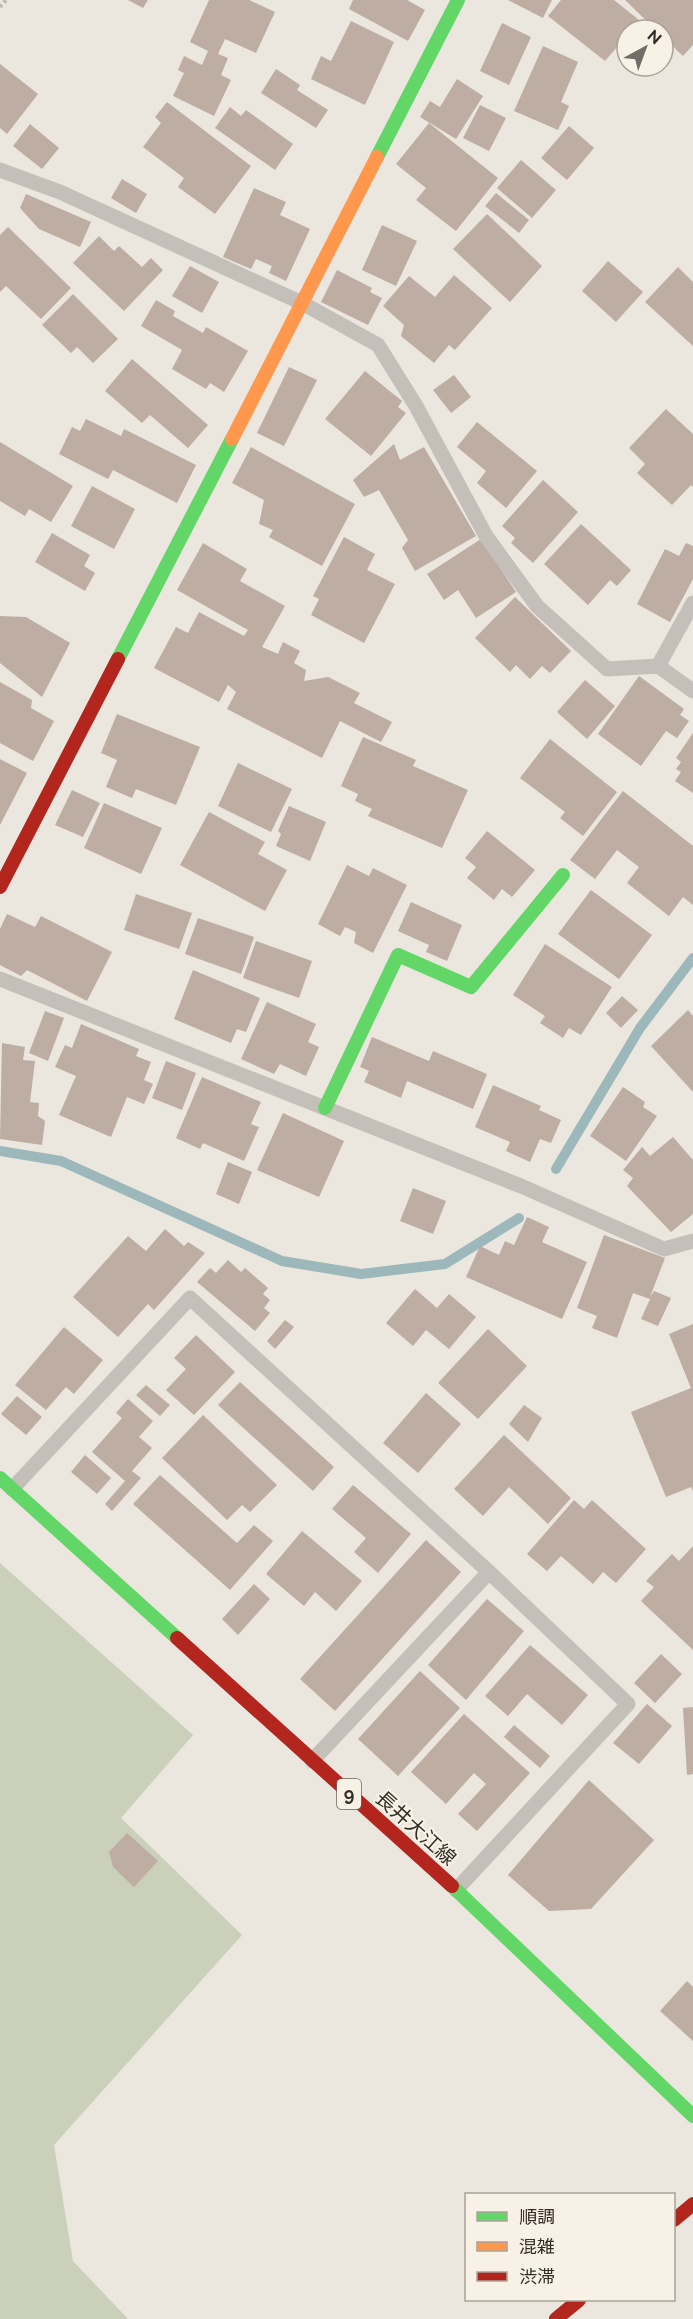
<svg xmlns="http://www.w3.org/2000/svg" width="693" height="2319" font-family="Raleway,'Noto Sans JP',sans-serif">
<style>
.green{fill:#cad0ba}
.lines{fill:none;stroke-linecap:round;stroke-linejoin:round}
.stream{stroke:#9db8bb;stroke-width:10}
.building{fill:#bdada2}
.path{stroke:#bdb7b1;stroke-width:4;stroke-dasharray:3 3;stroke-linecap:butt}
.lane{stroke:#c4bfb8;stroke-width:15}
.fast{stroke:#63d668;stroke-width:14}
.slow{stroke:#ff974d;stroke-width:14}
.jam{stroke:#b3261e;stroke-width:14}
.labels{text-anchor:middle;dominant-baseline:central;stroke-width:4.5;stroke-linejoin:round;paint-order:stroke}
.shield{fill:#f8f2e6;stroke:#6f6760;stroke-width:1.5}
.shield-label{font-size:18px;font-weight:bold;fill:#342c27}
.street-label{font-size:20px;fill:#342c27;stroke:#f8f2e6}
</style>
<rect width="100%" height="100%" fill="#ebe7df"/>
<polygon class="green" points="0,1563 193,1735 121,1818 242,1935 54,2145 73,2261 128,2319 0,2319"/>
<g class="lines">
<g class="stream">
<polyline points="0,1151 61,1161 282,1261 361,1274 445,1264 519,1218"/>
<polyline points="556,1169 640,1028 693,958"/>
</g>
</g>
<g class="building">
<polygon points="128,0 148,0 143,8"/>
<polygon points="209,0 249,0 275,12 256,53 225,39 218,54 228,58 221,75 231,80 214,116 173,96 184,73 178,70 184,56 202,65 208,51 190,42"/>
<polygon points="353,0 407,0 425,10 408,41 349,9"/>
<polygon points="508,0 552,0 543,18"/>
<polygon points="561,0 614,0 644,24 640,30 627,30 627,46 623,51 617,47 605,61 548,16"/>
<polygon points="625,0 693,0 693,45 683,56 663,37 663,30 656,30"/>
<polygon points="351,21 394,42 365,105 311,79 321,56 331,61"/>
<polygon points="502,23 531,37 509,85 480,71"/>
<polygon points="543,46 578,62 561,102 569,106 558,130 514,111"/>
<polygon points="0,64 38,94 7,134 0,128"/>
<polygon points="276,69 300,85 297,90 328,110 316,128 261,93"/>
<polygon points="457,79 483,96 456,139 420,117 430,101 440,107"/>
<polygon points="167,102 251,166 215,214 178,187 184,178 143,147 161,123 155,117"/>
<polygon points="480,105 506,118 489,151 463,138"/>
<polygon points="230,107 241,116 246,110 293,144 275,170 215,128"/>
<polygon points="429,123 498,178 456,231 416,200 426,188 396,164"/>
<polygon points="30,124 59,148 42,169 13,146"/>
<polygon points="569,126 594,148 567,180 541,158"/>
<polygon points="521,160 556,190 532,218 497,188"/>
<polygon points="122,179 147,194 136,213 111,198"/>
<polygon points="254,188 286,202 280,215 310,229 286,281 269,273 272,266 256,259 251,269 223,257"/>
<polygon points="496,193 529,220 519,233 485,206"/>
<polygon points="26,194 91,222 80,247 39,229 20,208"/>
<polygon points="487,214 542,266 510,302 453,249"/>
<polygon points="382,225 417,241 396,286 362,270"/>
<polygon points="8,227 71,288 41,319 6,286 0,292 0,235"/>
<polygon points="99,236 114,251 119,246 142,267 151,258 163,270 124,311 73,263"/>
<polygon points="608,261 643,292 616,322 582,291"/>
<polygon points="190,266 219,282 202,313 172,296"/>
<polygon points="678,267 693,282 693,346 645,302"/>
<polygon points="337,270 372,288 370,292 382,298 368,325 321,302"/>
<polygon points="454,275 492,308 455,350 449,345 434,363 401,336 404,325 383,306 409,276 435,297"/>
<polygon points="73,294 118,339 93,363 77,347 71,353 42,325"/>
<polygon points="156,300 175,311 173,316 203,333 206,327 248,351 224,392 210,383 206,389 172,369 182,350 141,326"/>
<polygon points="132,359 208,425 188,448 150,415 142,423 105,391"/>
<polygon points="289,367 317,380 284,446 257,433"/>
<polygon points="365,371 402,401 398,407 406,413 371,456 325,419"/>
<polygon points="454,375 471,397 451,413 433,390"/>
<polygon points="666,409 693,434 693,487 691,485 672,505 637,473 645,464 629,448"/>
<polygon points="86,419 121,436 124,429 196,465 177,503 113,470 108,479 59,454 72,427 80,431"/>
<polygon points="477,422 537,471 506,508 477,483 486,471 457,447"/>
<polygon points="0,442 73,486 51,522 29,509 25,516 0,501"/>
<polygon points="394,444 400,460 424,447 476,536 415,571 402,548 408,540 379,490 364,497 353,480"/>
<polygon points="251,447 355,504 322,566 269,537 273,530 259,524 264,500 232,483"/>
<polygon points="543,480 578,512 533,563 511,543 515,538 502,526"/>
<polygon points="92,486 135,509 114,549 71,526"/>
<polygon points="581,524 631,570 617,586 610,580 588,605 544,564"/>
<polygon points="52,533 90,555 84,566 95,573 85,591 35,562"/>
<polygon points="344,537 375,554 367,570 395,584 364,643 311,615 319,599 313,596"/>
<polygon points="481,539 516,592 476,618 458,590 444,600 427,574"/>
<polygon points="203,543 247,569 240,581 285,606 262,647 278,654 283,642 300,651 294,663 306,670 304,681 328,677 360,693 354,703 392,722 381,742 340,721 322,758 227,709 236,692 228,685 219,702 154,668 176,627 188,633 199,612 244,636 248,630 177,590"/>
<polygon points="686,543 693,546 693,579 670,622 637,604 665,549 679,556"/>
<polygon points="515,597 571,651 550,673 542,666 530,679 516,665 510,672 475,638"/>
<polygon points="0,616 26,617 70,643 42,697 0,663"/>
<polygon points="639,676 684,709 680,715 689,721 677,738 666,731 641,766 598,734"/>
<polygon points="585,680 615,706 587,739 557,712"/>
<polygon points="0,682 32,700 31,708 54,721 33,761 0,743"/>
<polygon points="117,714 200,747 176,805 136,789 132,798 106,787 117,760 101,753"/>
<polygon points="693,733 693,793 675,781 681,772 676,769 681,762 676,758"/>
<polygon points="363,737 416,760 413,766 468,790 442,848 368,816 372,809 355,801 358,794 341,786"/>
<polygon points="550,739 617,792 583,836 560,818 565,812 520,778"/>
<polygon points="0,759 27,773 0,825"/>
<polygon points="238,763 292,789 271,832 218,806"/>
<polygon points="72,790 100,803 83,837 55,825"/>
<polygon points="623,791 693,846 693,905 683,897 669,916 627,883 639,867 617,850 595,879 570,860"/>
<polygon points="104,803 162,828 141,874 84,848"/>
<polygon points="289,806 326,822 310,861 276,846 281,834 278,831"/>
<polygon points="209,812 265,842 258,854 287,870 265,911 180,865"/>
<polygon points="487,831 535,870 512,897 502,889 494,900 467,878 476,867 465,858"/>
<polygon points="347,865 369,876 373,868 407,885 373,953 354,943 356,932 345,927 340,936 318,924"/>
<polygon points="591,890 652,935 619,979 558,934"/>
<polygon points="136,894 192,913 179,949 124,930"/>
<polygon points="411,902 462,925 447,961 426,952 429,945 398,931"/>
<polygon points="7,914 35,927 41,916 112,952 87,1001 27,970 21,976 0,965 0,929"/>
<polygon points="198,918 254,937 241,974 185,954"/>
<polygon points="256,941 312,961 299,998 243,978"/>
<polygon points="545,944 612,987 581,1035 569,1028 563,1038 540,1023 545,1016 513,995"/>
<polygon points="193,970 260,998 246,1032 237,1029 231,1043 174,1019"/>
<polygon points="622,996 638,1010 621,1028 606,1013"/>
<polygon points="267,1002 316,1024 308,1042 319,1047 306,1076 280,1064 274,1074 241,1059"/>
<polygon points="688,1010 693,1016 693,1092 651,1046"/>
<polygon points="45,1011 64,1018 48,1061 29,1053"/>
<polygon points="81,1024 139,1049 136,1056 151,1062 144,1080 153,1084 144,1104 127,1097 111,1137 59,1115 76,1076 55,1067 65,1045 72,1048"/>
<polygon points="372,1037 429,1061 433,1051 487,1074 473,1109 407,1081 401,1098 364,1082 369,1071 360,1067"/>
<polygon points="2,1043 25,1047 23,1060 35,1061 30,1102 39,1103 38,1116 45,1121 42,1145 0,1139"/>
<polygon points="166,1061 196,1073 182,1110 152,1098"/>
<polygon points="202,1077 261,1102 251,1124 259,1127 244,1161 203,1143 200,1149 176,1138"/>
<polygon points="493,1085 541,1106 539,1110 561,1120 551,1143 540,1139 530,1162 506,1151 510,1142 475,1127"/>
<polygon points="623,1087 645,1102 643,1107 657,1116 626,1161 590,1136"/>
<polygon points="283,1113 344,1141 319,1197 257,1170"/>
<polygon points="673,1137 693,1160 693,1214 671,1232 627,1186 633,1178 623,1170 642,1147 650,1156"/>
<polygon points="228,1162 252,1172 239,1204 216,1194"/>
<polygon points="413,1188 446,1201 433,1234 400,1221"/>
<polygon points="527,1217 549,1227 542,1242 587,1262 562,1319 466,1277 480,1246 499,1255 505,1241 514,1245"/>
<polygon points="165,1229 184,1246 188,1242 205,1253 154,1310 148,1304 118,1337 73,1297 128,1236 146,1251"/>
<polygon points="604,1235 665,1258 650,1297 654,1291 671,1298 658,1326 641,1319 650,1299 633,1293 617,1338 592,1328 597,1316 577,1308"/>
<polygon points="228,1260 241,1272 245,1268 268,1288 263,1294 270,1300 264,1308 270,1313 255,1331 197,1282 210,1268 216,1273"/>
<polygon points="415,1289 437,1308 449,1294 476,1317 449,1349 426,1330 413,1346 386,1323"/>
<polygon points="285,1320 294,1327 275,1349 267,1341"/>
<polygon points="693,1324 693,1491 691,1487 666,1497 631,1412 691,1388 669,1334"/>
<polygon points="64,1327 103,1360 74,1394 66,1387 46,1410 15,1385"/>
<polygon points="488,1329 527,1366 478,1419 438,1383"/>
<polygon points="196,1335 235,1372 194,1415 166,1390 186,1369 174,1358"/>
<polygon points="240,1382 334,1467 313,1491 218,1405"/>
<polygon points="146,1385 170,1405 160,1416 136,1395"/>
<polygon points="426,1393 461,1424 418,1473 383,1443"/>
<polygon points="17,1396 42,1417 26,1435 1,1414"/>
<polygon points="128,1399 153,1421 139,1437 152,1448 132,1471 141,1478 112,1511 105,1504 125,1481 92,1452 122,1418 116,1413"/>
<polygon points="524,1405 542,1418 528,1442 509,1424"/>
<polygon points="203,1415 277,1485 250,1512 242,1505 227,1520 162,1458"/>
<polygon points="504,1435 571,1498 548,1524 509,1487 483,1516 454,1489"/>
<polygon points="85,1455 111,1478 97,1494 71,1472"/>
<polygon points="160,1475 237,1543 254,1525 273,1541 230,1590 133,1504"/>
<polygon points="353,1485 411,1534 378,1573 354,1552 366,1538 332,1509"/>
<polygon points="574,1500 584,1509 592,1500 646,1549 616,1583 603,1572 593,1584 561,1556 547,1571 527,1554"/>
<polygon points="302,1531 362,1581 336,1611 315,1592 304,1606 266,1574"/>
<polygon points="426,1540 461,1572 335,1711 300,1679"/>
<polygon points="693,1546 693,1650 641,1601 654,1587 646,1581 672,1554 679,1561"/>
<polygon points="254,1584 270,1599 238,1635 222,1619"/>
<polygon points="487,1599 524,1631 466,1700 428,1665"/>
<polygon points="530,1645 588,1695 562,1725 527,1694 508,1716 485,1696"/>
<polygon points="661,1654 682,1674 655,1703 634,1683"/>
<polygon points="420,1671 460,1708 398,1776 358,1739"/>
<polygon points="647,1704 672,1726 639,1764 613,1743"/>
<polygon points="693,1707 693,1774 687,1775 683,1708"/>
<polygon points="464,1714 530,1773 477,1831 458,1814 486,1784 474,1773 446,1804 411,1772"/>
<polygon points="514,1725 550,1756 540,1768 504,1737"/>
<polygon points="589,1780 654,1840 591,1909 549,1911 508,1875"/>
<polygon points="127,1833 158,1861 134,1887 113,1867 109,1852"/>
<polygon points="687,1981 693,1987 693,2041 660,2011"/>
</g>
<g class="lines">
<polyline class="path" points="0,7 6,0"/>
<g class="lane">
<polyline points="0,170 60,192 302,303 378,345 416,406 486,536 537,606 607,669 658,666 693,691"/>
<polyline points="658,666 693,603"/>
<polyline points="0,979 521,1186 664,1249 693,1241"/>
<polyline points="12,1489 190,1298 489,1572"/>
<polyline points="312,1761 489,1572 628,1704 456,1890"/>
</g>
<g class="fast">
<polyline points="377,157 458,0"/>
<polyline points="118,659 232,439"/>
<polyline points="325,1108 398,955 471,987 563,875"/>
<polyline points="0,1478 177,1638"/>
<polyline points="452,1886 693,2116"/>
</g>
<polyline class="slow" points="232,439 377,157"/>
<g class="jam">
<polyline points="0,887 118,659"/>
<polyline points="177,1638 452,1886"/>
<polyline points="674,2220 693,2204"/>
<polyline points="556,2319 579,2300"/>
</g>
</g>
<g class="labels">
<rect class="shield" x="337" y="1779" width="24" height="30" rx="4.5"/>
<g class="shield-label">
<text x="349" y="1794">9</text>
</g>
<g class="street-label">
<text transform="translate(416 1828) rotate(42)">長井大江線</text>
</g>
</g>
<rect x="465" y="2193" width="210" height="108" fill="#f8f2e6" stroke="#aaa39a" stroke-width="1.5"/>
<rect x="477" y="2212" width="30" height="9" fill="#63d668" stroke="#aaa39a" stroke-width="1.5"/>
<text x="519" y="2223" font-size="18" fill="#342c27">順調</text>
<rect x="477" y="2242" width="30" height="9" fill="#ff974d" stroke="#aaa39a" stroke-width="1.5"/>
<text x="519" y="2253" font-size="18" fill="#342c27">混雑</text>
<rect x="477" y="2272" width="30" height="9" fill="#b3261e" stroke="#aaa39a" stroke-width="1.5"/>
<text x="519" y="2283" font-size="18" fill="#342c27">渋滞</text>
<g transform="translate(645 48) rotate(41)"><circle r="28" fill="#f8f2e6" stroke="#aaa39a" stroke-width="1.5"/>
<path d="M0-4.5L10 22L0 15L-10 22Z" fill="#746d67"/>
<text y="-9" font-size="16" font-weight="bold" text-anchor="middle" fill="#342c27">N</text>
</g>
</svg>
